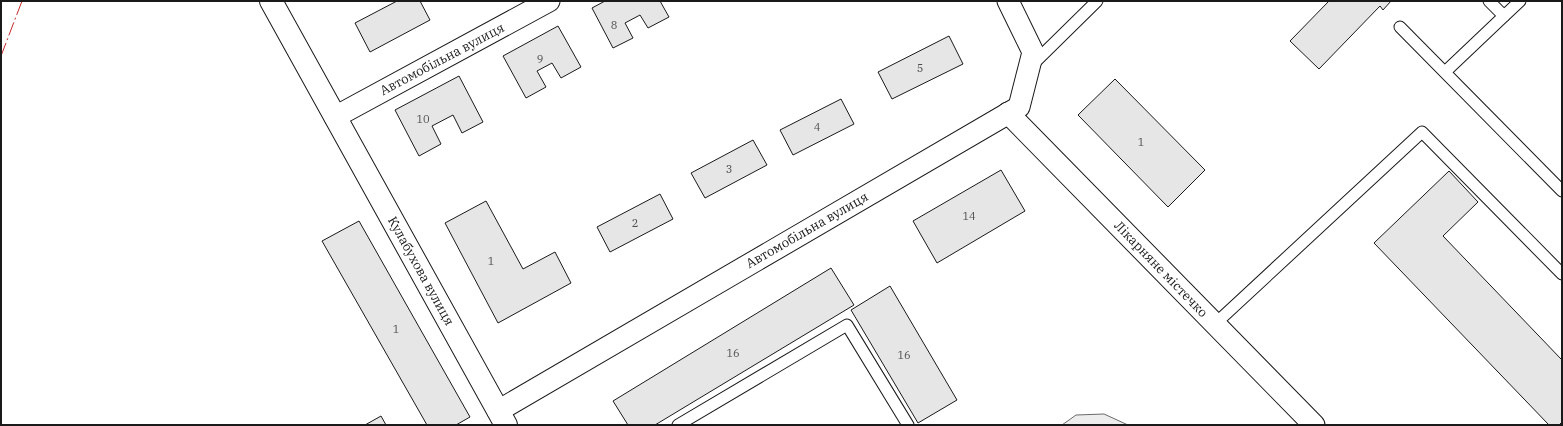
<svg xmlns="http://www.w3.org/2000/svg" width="1563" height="426" font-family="'IBM Plex Serif',serif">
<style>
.built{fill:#ededed;stroke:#6a6a6a}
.building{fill:#e6e6e6;stroke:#1a1a1a}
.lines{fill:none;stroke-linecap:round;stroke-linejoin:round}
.lane-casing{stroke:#1a1a1a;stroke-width:13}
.street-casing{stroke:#1a1a1a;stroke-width:23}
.secondary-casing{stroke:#1a1a1a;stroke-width:24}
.lane{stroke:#fff;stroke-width:11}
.street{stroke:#fff;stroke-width:21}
.secondary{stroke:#fff;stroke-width:22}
.power{stroke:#c62828;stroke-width:1;stroke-dasharray:14 3 2 3;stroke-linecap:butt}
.labels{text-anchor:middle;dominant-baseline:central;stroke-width:3;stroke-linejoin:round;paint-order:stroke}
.number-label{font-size:11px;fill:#4d4d4d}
.street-label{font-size:13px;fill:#1a1a1a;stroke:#fff}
</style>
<rect width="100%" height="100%" fill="#fff"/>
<polygon class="built" points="1104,414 1128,425 1062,425 1076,415"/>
<g class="building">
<polygon points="397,1 420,1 430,20 370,52 355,23"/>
<polygon points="605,1 660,1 669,17 648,28 640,15 625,23 633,38 613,48 592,8"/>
<polygon points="1329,1 1391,1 1383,10 1380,6 1319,69 1290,41"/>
<polygon points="558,26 581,67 561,78 552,63 537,71 546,87 526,98 503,56"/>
<polygon points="949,36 963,64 892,99 878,72"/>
<polygon points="459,76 483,122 462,133 453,115 432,126 441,144 419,156 395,110"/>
<polygon points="1115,79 1205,170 1168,207 1078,115"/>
<polygon points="841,99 854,124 793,155 780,130"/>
<polygon points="753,140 767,165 705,198 691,173"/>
<polygon points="1001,170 1025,211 937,263 913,221"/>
<polygon points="1449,171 1478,202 1443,236 1561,359 1562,358 1562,422 1559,425 1549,425 1374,243"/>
<polygon points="660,194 673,219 610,252 597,227"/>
<polygon points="486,201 523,269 555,252 571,283 498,323 445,223"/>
<polygon points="359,221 470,417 456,425 427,425 322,241"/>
<polygon points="831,268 854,305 655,425 628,425 613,401"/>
<polygon points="890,286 957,400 918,423 851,310"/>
<polygon points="381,416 386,425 365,425"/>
</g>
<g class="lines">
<defs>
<g id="lane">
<polyline points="1489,1 1504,16 1520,1"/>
<polyline points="1400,27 1562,191"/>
<polyline points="1033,64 1097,1"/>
<polyline points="1445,72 1504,16"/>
<polyline points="1215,324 1422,132 1562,274"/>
<polyline points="678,425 847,325 908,425"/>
</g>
<g id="street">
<polyline points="1008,113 1314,425"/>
<polyline points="335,117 549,1"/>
<polyline points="498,411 1019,107 1033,52 1008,1"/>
</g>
<polyline id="secondary" points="271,1 506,425"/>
</defs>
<use href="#lane" class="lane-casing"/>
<use href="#street" class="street-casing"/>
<use href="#secondary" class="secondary-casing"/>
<use href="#lane" class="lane"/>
<use href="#street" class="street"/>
<use href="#secondary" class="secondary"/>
<polyline class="power" points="1,56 22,1"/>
</g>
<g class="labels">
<g class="number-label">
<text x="614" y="25">8</text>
<text x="540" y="59">9</text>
<text x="920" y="68">5</text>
<text x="423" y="119">10</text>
<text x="817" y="127">4</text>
<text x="1141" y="142">1</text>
<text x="729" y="169">3</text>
<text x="969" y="216">14</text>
<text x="635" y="223">2</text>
<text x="491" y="261">1</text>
<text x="396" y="329">1</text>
<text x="733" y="353">16</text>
<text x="904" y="355">16</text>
</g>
<g class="street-label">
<text transform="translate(442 59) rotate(-28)">Автомобільна вулиця</text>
<text transform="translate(807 230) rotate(-30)">Автомобільна вулиця</text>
<text transform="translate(1161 269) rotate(46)">Лікарняне містечко</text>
<text transform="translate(421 271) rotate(61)">Кулабухова вулиця</text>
</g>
</g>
<rect width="1563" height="426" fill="none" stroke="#1a1a1a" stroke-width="4"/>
</svg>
